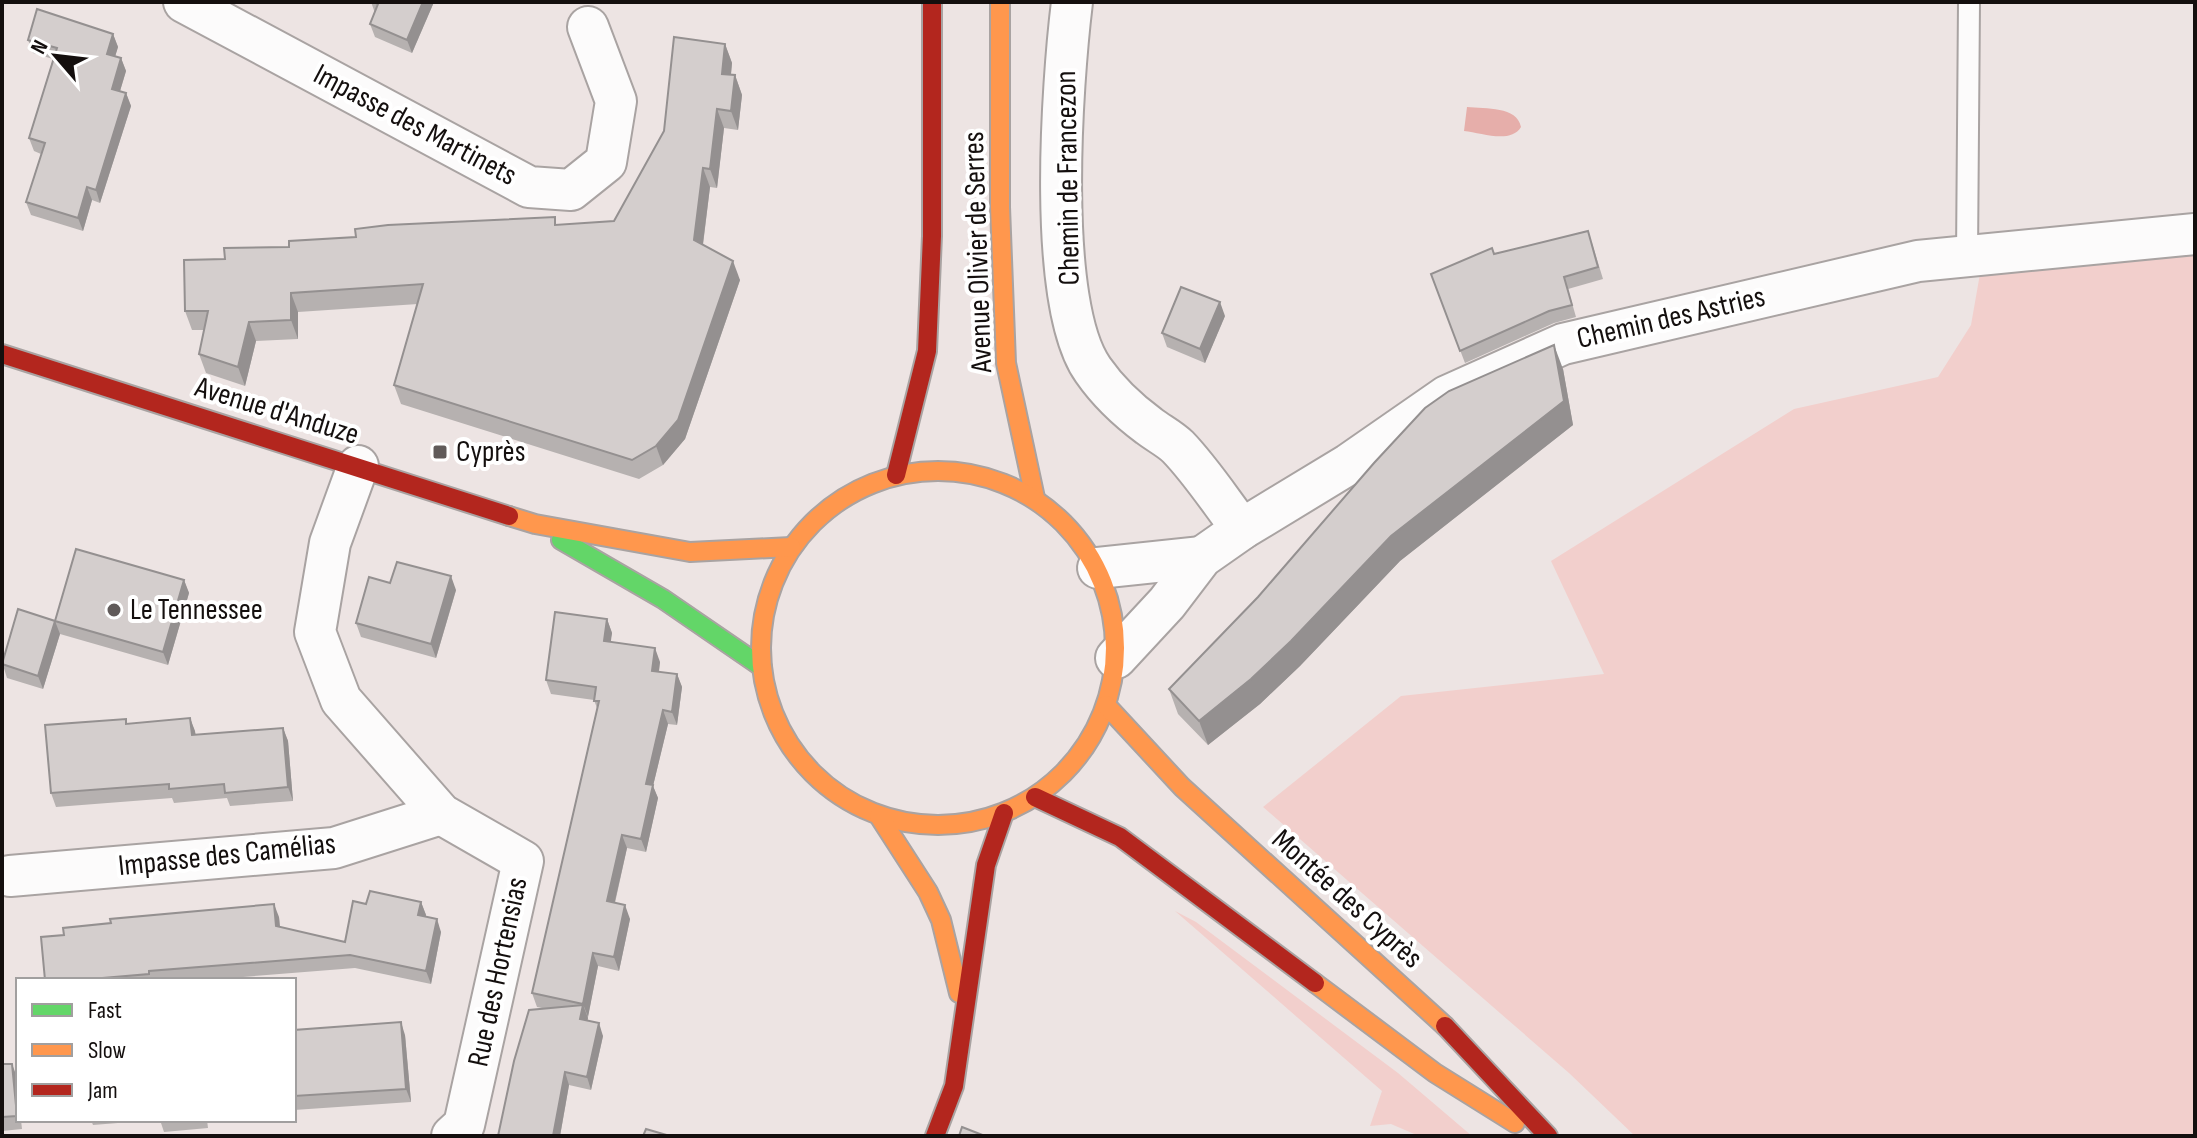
<svg xmlns="http://www.w3.org/2000/svg" width="2197" height="1138" font-family="'Sofia Sans Condensed',sans-serif">
<style>
.green{fill:#f2cfcc}
.water{fill:#e6aeaa}
.lines{fill:none;stroke-linecap:round;stroke-linejoin:round}
.lane-casing{stroke:#a9a3a2;stroke-width:24}
.street-casing{stroke:#a9a3a2;stroke-width:44}
.fast-casing{stroke:#a9a3a2;stroke-width:22}
.slow-casing{stroke:#a9a3a2;stroke-width:22}
.jam-casing{stroke:#a9a3a2;stroke-width:22}
.lane{stroke:#fcfbfb;stroke-width:20}
.street{stroke:#fcfbfb;stroke-width:40}
.fast{stroke:#63d668;stroke-width:18}
.slow{stroke:#ff974d;stroke-width:18}
.jam{stroke:#b3261e;stroke-width:18}
.wall{fill:#b6b1b0}
.shaded-wall{fill:#949090}
.building{fill:#d4cecd;stroke:#949090;stroke-width:2}
.poi-dot{fill:#605a59;stroke:#fff;stroke-width:3}
.labels{text-anchor:middle;dominant-baseline:central;stroke-width:8;stroke-linejoin:round;paint-order:stroke}
.street-label{font-size:30px;fill:#140f0e;stroke:#fff}
.poi-label{font-size:30px;fill:#140f0e;stroke:#fff;text-anchor:start}
</style>
<rect width="100%" height="100%" fill="#ede4e3"/>
<g class="green">
<polygon points="2195,248 2195,1136 1635,1136 1569,1073 1263,807 1401,696 1604,674 1551,561 1794,409 1938,377 1971,325 1981,268"/>
<polygon points="1175,911 1196,922 1398,1073 1472,1136 1419,1136 1391,1124 1370,1126 1382,1091"/>
</g>
<path class="water" d="M1467,107C1486,109 1517,106 1521,127C1511,144 1482,133 1464,131Z"/>
<g class="lines">
<defs>
<polyline id="lane" points="1967,256 1969,2"/>
<g id="street">
<polyline points="184,2 529,187 571,190 606,162 616,101 588,27"/>
<path d="M1072,2C1062,84 1046,304 1093,370C1109,393 1126,409 1149,426C1158,433 1170,439 1178,447C1202,472 1221,502 1242,529"/>
<polyline points="358,466 330,543 315,632 341,700 441,814 523,861 464,1125 452,1136"/>
<polyline points="1098,568 1202,557"/>
<polyline points="1116,658 1167,603 1202,557 1242,529 1349,464 1447,396 1563,344 1918,261 2195,234"/>
<polyline points="10,876 334,848 441,814"/>
</g>
<polyline id="fast" points="561,540 663,599 762,667"/>
<g id="slow">
<polyline points="1000,2 1000,207 1006,363 1035,498"/>
<circle cx="938" cy="648" r="177"/>
<polyline points="509,516 535,524 690,552 791,547"/>
<polyline points="1106,705 1182,787 1445,1026"/>
<polyline points="879,816 928,892 941,920 959,993"/>
<polyline points="1315,983 1435,1073 1515,1123"/>
</g>
<g id="jam">
<polyline points="2,354 509,516"/>
<polyline points="896,475 927,351 932,236 932,2"/>
<polyline points="1035,797 1120,837 1315,983"/>
<polyline points="1445,1026 1548,1136"/>
<polyline points="935,1136 954,1086 986,865 1004,813"/>
</g>
</defs>
<use href="#lane" class="lane-casing"/>
<use href="#street" class="street-casing"/>
<use href="#fast" class="fast-casing"/>
<use href="#slow" class="slow-casing"/>
<use href="#jam" class="jam-casing"/>
<use href="#lane" class="lane"/>
<use href="#street" class="street"/>
<use href="#fast" class="fast"/>
<use href="#slow" class="slow"/>
<use href="#jam" class="jam"/>
</g>
<g class="wall">
<polygon points="371,2 434,2 412,53 375,37 370,24 375,13"/>
<polygon points="113,34 118,47 115,56 121,58 126,71 120,91 126,93 131,106 100,203 92,200 83,231 31,215 26,202 41,154 34,151 29,138 53,59 33,53 28,40"/>
<polygon points="725,44 732,63 731,75 735,75 742,95 738,130 724,128 717,188 710,187 703,245 740,280 685,439 663,465 639,479 401,404 394,385 418,304 298,312 298,339 256,341 245,386 206,373 199,354 204,330 192,330 185,311 225,259 289,247 614,221"/>
<polygon points="1592,243 1603,279 1568,289 1576,317 1554,323 1465,363 1431,274 1494,254"/>
<polygon points="1225,316 1205,363 1167,347 1162,333"/>
<polygon points="1563,369 1573,425 1400,561 1300,666 1260,704 1208,745 1178,714 1169,689"/>
<polygon points="184,580 189,593 168,665 60,634 43,689 7,678 2,662 55,621"/>
<polygon points="390,583 456,590 436,658 361,637 356,623"/>
<polygon points="607,619 612,633 610,642 660,662 659,672 677,674 682,687 677,725 668,724 653,786 658,798 646,852 627,848 615,903 630,919 619,971 598,966 587,1021 603,1036 591,1090 569,1085 560,1136 498,1136 547,1009 537,1007 532,993 597,708 594,700 551,694 546,680"/>
<polygon points="190,718 196,735 283,728 288,741 293,801 230,806 227,798 174,803 172,798 56,807 51,793 128,724"/>
<polygon points="421,902 426,915 426,917 441,932 431,984 355,968 205,980 45,980 279,917 280,927 345,942 366,904"/>
<polygon points="294,1030 405,1035 411,1102 294,1110"/>
<polygon points="2,1064 17,1077 18,1120 21,1120 22,1129 2,1131"/>
<polygon points="91,1120 155,1120 93,1125"/>
<polygon points="160,1120 207,1120 208,1128 164,1132"/>
</g>
<g class="shaded-wall">
<polygon points="423,2 434,2 412,53 407,40"/>
<polygon points="113,34 118,47 112,67 107,54"/>
<polygon points="725,44 732,63 729,93 722,74"/>
<polygon points="121,58 126,71 117,101 112,89"/>
<polygon points="735,75 742,95 738,130 731,111"/>
<polygon points="126,93 131,106 100,203 96,190"/>
<polygon points="717,109 724,128 717,188 710,169"/>
<polygon points="703,168 710,187 701,259 694,240"/>
<polygon points="87,187 92,200 83,231 78,218"/>
<polygon points="733,261 740,280 685,439 663,465 656,446"/>
<polygon points="291,293 298,312 298,339 291,320"/>
<polygon points="1220,302 1225,316 1205,363 1200,349"/>
<polygon points="249,322 256,341 245,386 238,367"/>
<polygon points="1554,345 1563,369 1573,425 1400,561 1300,666 1260,704 1208,745 1199,721"/>
<polygon points="451,576 456,590 436,658 431,644"/>
<polygon points="184,580 189,593 168,665 163,652"/>
<polygon points="607,619 612,633 609,655 604,641"/>
<polygon points="55,621 60,634 43,689 38,676"/>
<polygon points="655,648 660,662 657,684 652,671"/>
<polygon points="677,674 682,687 677,725 672,712"/>
<polygon points="663,710 668,724 653,786 658,798 646,852 641,839 646,784"/>
<polygon points="190,718 195,731 197,749 192,735"/>
<polygon points="283,728 288,741 293,801 288,787"/>
<polygon points="622,835 627,848 612,914 607,901"/>
<polygon points="421,902 426,915 423,928 418,915"/>
<polygon points="274,904 279,917 281,939 276,926"/>
<polygon points="625,905 630,919 619,971 614,957"/>
<polygon points="437,919 441,932 431,984 426,971"/>
<polygon points="593,953 598,966 588,1017 583,1004"/>
<polygon points="583,1005 588,1018 585,1032 580,1019"/>
<polygon points="401,1022 405,1035 411,1102 406,1089"/>
<polygon points="599,1023 603,1036 591,1090 587,1077"/>
<polygon points="12,1064 17,1077 18,1119 17,1116"/>
<polygon points="565,1072 569,1085 560,1136 553,1136"/>
</g>
<g class="building">
<polygon points="374,2 423,2 407,40 370,24 378,4"/>
<polygon points="37,9 113,34 107,54 121,58 112,89 126,93 96,190 87,187 78,218 26,202 45,143 29,138 57,48 28,40"/>
<polygon points="674,37 725,44 722,74 735,75 731,111 717,109 710,169 703,168 694,240 733,261 678,420 656,446 632,460 394,385 423,284 291,293 291,320 249,322 238,367 199,354 208,311 185,311 184,260 225,259 224,248 289,247 289,241 356,237 355,229 388,225 555,217 555,225 614,221 664,131"/>
<polygon points="1588,231 1598,267 1564,277 1572,305 1549,311 1460,351 1431,274 1492,248 1494,254"/>
<polygon points="1181,287 1220,302 1200,349 1162,333"/>
<polygon points="1554,345 1564,401 1391,536 1291,641 1251,679 1199,721 1169,689 1258,597 1374,463 1425,408 1449,391"/>
<polygon points="76,549 184,580 163,652 55,621"/>
<polygon points="397,562 451,576 431,644 356,623 369,577 390,583"/>
<polygon points="18,609 55,621 38,676 2,664"/>
<polygon points="555,612 607,619 604,641 655,648 652,671 677,674 672,712 663,710 646,784 653,785 641,839 622,835 607,901 625,905 614,957 593,953 583,1004 532,993 599,701 594,701 596,687 546,680"/>
<polygon points="190,718 192,735 283,728 288,787 225,793 224,784 169,789 169,784 51,793 45,725 126,719 126,724"/>
<polygon points="370,891 421,902 418,915 437,919 426,971 350,955 149,971 149,974 79,980 45,980 41,937 64,935 63,928 111,923 110,919 274,904 276,926 345,942 353,901 366,904"/>
<polygon points="583,1005 580,1019 599,1023 587,1077 565,1072 553,1136 498,1136 514,1061 529,1010"/>
<polygon points="401,1022 406,1089 294,1096 294,1030"/>
<polygon points="2,1064 12,1064 17,1116 2,1117"/>
<polygon points="962,1127 985,1136 959,1136"/>
<polygon points="646,1129 670,1136 643,1136"/>
</g>
<g class="poi-dot">
<rect x="432" y="444" width="16" height="16" rx="4"/>
<circle cx="114" cy="610" r="8"/>
</g>
<g class="labels">
<g class="street-label">
<text transform="translate(415 125) rotate(28)">Impasse des Martinets</text>
<text transform="translate(1068 178) rotate(-91)">Chemin de Francezon</text>
<text transform="translate(978 252) rotate(-92)">Avenue Olivier de Serres</text>
<text transform="translate(1671 318) rotate(-13)">Chemin des Astries</text>
<text transform="translate(277 411) rotate(17)">Avenue d'Anduze</text>
<text transform="translate(227 855) rotate(-6)">Impasse des Camélias</text>
<text transform="translate(1347 899) rotate(42)">Montée des Cyprès</text>
<text transform="translate(498 972) rotate(-78)">Rue des Hortensias</text>
</g>
<g class="poi-label">
<text x="456" y="452">Cyprès</text>
<text x="130" y="610">Le Tennessee</text>
</g>
</g>
<rect width="2197" height="1138" fill="none" stroke="#140f0e" stroke-width="8"/>
<rect x="16" y="978" width="280" height="144" fill="#ffffff" stroke="#a19f9f" stroke-width="2"/>
<rect x="32" y="1004" width="40" height="12" fill="#63d668" stroke="#a19f9f" stroke-width="2"/>
<text x="88" y="1018" font-size="24" fill="#140f0e">Fast</text>
<rect x="32" y="1044" width="40" height="12" fill="#ff974d" stroke="#a19f9f" stroke-width="2"/>
<text x="88" y="1058" font-size="24" fill="#140f0e">Slow</text>
<rect x="32" y="1084" width="40" height="12" fill="#b3261e" stroke="#a19f9f" stroke-width="2"/>
<text x="88" y="1098" font-size="24" fill="#140f0e">Jam</text>
<g transform="translate(56 56) rotate(298)" stroke="#ffffff" stroke-width="6" paint-order="stroke">
<path d="M0-6L14 30L0 20L-14 30Z" fill="#140f0e"/>
<text y="-12" font-size="22" font-weight="bold" text-anchor="middle" fill="#140f0e">N</text>
</g>
</svg>
